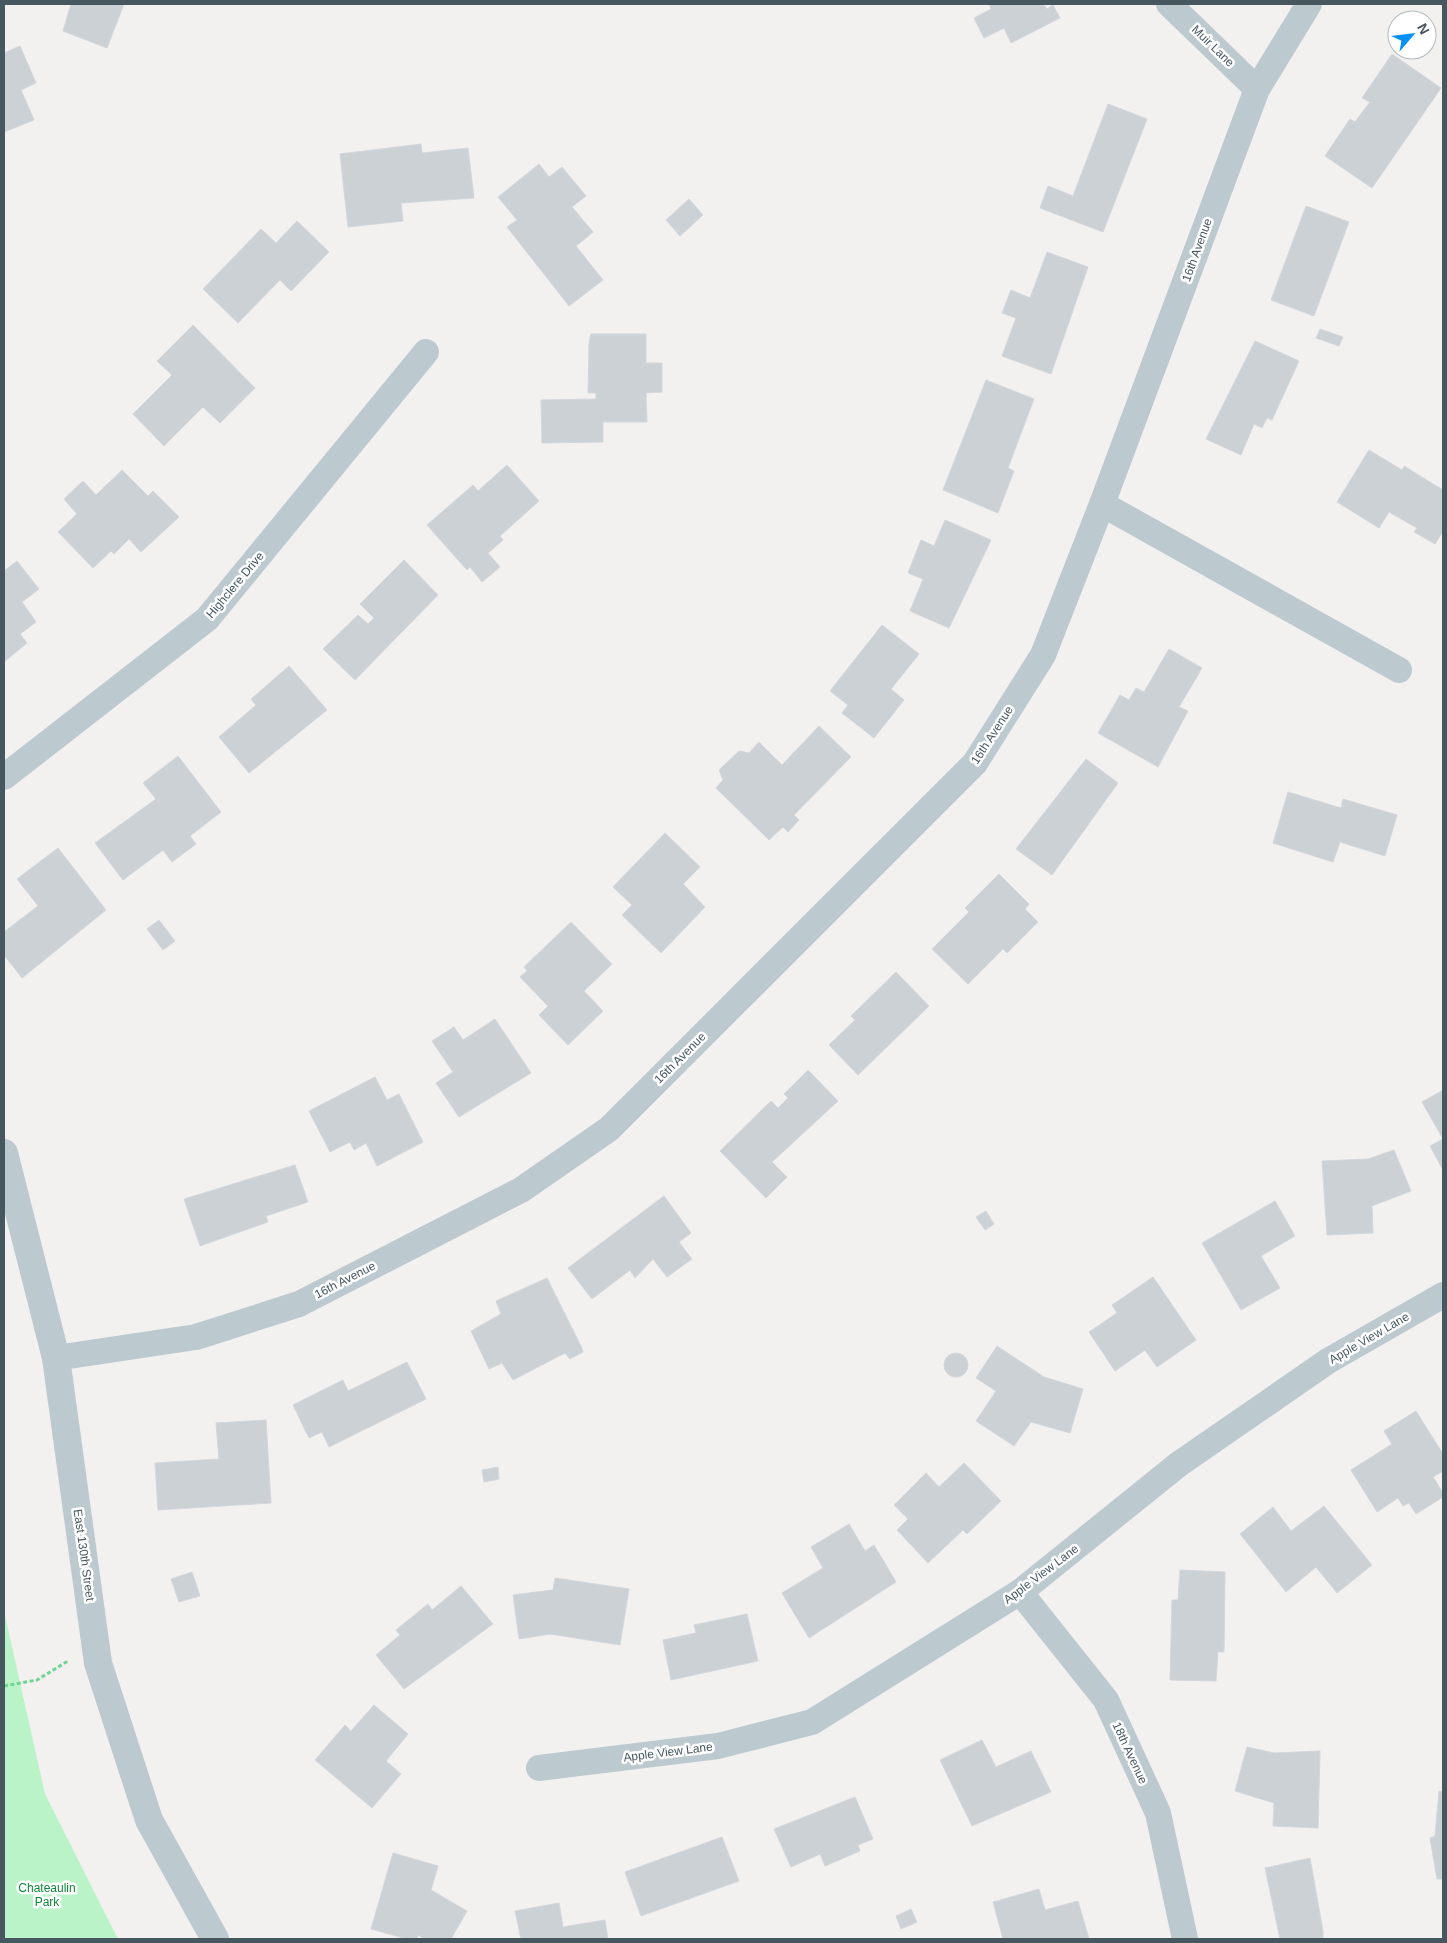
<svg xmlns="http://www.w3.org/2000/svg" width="1447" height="1943" font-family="Helvetica,sans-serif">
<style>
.green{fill:#bbf3c8}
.building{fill:#cbd1d5;stroke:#d3d7dc}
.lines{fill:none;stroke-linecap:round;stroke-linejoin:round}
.path{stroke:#6fd594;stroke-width:3;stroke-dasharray:4 2.5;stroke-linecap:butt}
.minor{stroke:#bccad0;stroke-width:26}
.tertiary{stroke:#bccad0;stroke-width:28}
.labels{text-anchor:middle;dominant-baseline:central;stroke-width:5;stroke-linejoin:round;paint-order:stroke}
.street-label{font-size:12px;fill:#46575f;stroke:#fff}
.park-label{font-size:12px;fill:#0f893a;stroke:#fff}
</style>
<rect width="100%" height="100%" fill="#f3f0f0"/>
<polygon class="green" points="4,1611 45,1794 118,1939 4,1939"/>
<g class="building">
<polygon points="71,4 124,4 107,48 63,31"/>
<polygon points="989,4 1046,4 1044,5 1047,9 1053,5 1060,18 1011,43 1004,28 984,38 974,18 991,9"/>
<polygon points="20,46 36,83 21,90 34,120 4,132 4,53"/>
<polygon points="1392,54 1441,88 1372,188 1325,156 1350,119 1355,122 1370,102 1362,98"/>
<polygon points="1108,104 1147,119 1103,232 1040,208 1048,186 1073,196"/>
<polygon points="421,144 422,153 468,148 474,198 401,203 403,221 348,227 340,154"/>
<polygon points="539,164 549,177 562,167 586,196 572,207 593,232 576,246 603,280 569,306 507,227 517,220 498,197"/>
<polygon points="689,199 703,215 680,236 666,220"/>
<polygon points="1306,206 1349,222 1314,316 1271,300"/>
<polygon points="297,221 329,252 291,291 280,280 238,323 203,289 261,229 276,243"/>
<polygon points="1047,252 1088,267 1051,374 1002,356 1016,318 1002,313 1011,290 1030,298"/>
<polygon points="193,325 255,388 220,423 203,407 164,446 133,414 172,375 157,361"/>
<polygon points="1320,329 1343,337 1339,346 1316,338"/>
<polygon points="591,334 646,334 646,363 662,363 662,392 646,393 647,422 603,422 603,442 542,443 541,400 596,399 596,393 588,393 589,343"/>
<polygon points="1255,341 1299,361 1272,420 1267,418 1262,428 1254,424 1241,455 1206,439"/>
<polygon points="986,380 1034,399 1008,468 1014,471 998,513 943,490"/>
<polygon points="1369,450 1402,470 1404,466 1443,490 1443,531 1435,544 1414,532 1417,528 1389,512 1379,528 1337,502"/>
<polygon points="507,465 539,501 500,536 503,540 488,553 500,567 482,582 470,567 467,570 427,525 473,485 478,491"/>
<polygon points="122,470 148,496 153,491 179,517 141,552 129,539 114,554 111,551 93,568 58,532 77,514 64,499 83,481 96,495"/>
<polygon points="945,520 991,540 949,628 910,611 923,579 908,573 921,540 934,546"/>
<polygon points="404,560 438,595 355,680 323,649 358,615 368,624 374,618 360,604"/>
<polygon points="17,561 39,589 22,602 36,622 20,634 27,643 4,662 4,571"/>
<polygon points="882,625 919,654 891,689 904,700 874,738 842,713 848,705 830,691"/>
<polygon points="1169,649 1202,668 1179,707 1188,711 1158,767 1098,733 1120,695 1129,700 1136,688 1144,692"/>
<polygon points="289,666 327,710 249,773 219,737 256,705 251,699"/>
<polygon points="819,726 851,757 794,815 799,820 788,832 783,827 769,840 716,788 723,780 719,770 739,751 749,753 759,742 782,765"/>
<polygon points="178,756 221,812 190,836 196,844 172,862 163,850 123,880 95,843 156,799 143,783"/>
<polygon points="1086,759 1118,783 1052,875 1016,849"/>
<polygon points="1288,792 1341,808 1343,799 1397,815 1385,856 1340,842 1333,862 1273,843"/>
<polygon points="665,833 700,867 683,884 705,907 661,953 622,915 632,905 613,887"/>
<polygon points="58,848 106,910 22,978 4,955 4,932 38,906 17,879"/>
<polygon points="999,874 1029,904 1025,909 1038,922 1007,953 1003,949 968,984 932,949 969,912 965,908"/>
<polygon points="159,920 175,941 163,950 147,929"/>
<polygon points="571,922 612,964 584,991 603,1011 568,1045 539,1015 548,1006 520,977 527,971 524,967"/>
<polygon points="896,972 929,1006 858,1075 829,1045 855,1020 851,1016"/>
<polygon points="495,1019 531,1073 459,1117 436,1083 453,1072 432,1041 454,1027 463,1040"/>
<polygon points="808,1070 838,1101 772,1162 787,1177 766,1198 720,1151 771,1101 778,1108 788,1098 784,1094"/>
<polygon points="375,1077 387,1100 399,1094 423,1142 377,1166 366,1143 354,1150 350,1142 330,1152 309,1111"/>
<polygon points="1443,1090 1443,1170 1430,1146 1443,1139 1422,1102"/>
<polygon points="1394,1150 1411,1191 1372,1206 1373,1233 1327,1235 1322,1161 1368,1159"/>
<polygon points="295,1165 308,1202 266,1216 268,1222 200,1246 184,1199"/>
<polygon points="664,1196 691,1233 679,1242 692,1259 667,1277 653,1259 635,1278 630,1270 592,1299 568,1268"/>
<polygon points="1275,1201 1295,1236 1261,1256 1280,1288 1241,1310 1202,1243"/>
<polygon points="986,1211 994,1224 985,1230 976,1217"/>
<polygon points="1153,1277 1196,1340 1157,1367 1145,1350 1115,1371 1089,1332 1117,1313 1112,1305"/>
<polygon points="547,1278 581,1346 583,1352 570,1359 565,1353 513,1380 502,1363 489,1369 471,1331 501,1314 496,1301"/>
<polygon points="997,1346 1044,1377 1083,1389 1070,1433 1031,1422 1014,1446 976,1421 996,1391 976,1378"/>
<circle cx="956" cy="1365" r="12"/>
<polygon points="407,1362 426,1399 329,1447 322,1432 309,1438 293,1405 343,1380 348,1391"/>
<polygon points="1416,1411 1443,1454 1443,1471 1433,1477 1443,1493 1443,1497 1416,1514 1409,1503 1403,1506 1398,1498 1377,1512 1351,1470 1392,1444 1384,1431"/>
<polygon points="266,1420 271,1503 158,1510 155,1463 219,1459 216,1423"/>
<polygon points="964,1463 1001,1501 967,1534 963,1530 928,1563 897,1530 908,1519 894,1505 926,1473 939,1487"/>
<polygon points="498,1467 499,1479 484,1482 482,1470"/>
<polygon points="1324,1506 1372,1565 1337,1593 1316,1567 1286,1592 1240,1534 1273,1507 1291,1531"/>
<polygon points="849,1524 865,1551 874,1545 896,1582 809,1638 782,1593 823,1568 811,1547"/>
<polygon points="1180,1570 1225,1572 1224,1652 1218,1652 1216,1681 1170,1680 1172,1600 1178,1600"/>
<polygon points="192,1572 200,1596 179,1602 171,1579"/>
<polygon points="555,1578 629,1589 620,1645 550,1634 519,1639 513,1595 553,1590"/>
<polygon points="461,1586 493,1624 404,1689 376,1655 400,1635 396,1630 428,1604 432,1610"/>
<polygon points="747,1614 758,1661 671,1680 663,1640 696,1633 694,1625"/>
<polygon points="374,1705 408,1734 386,1761 401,1774 372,1808 315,1760 345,1725 351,1731"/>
<polygon points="982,1740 996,1767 1031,1751 1051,1792 972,1826 940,1760"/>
<polygon points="1247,1747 1274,1753 1320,1751 1318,1828 1273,1826 1274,1803 1235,1791"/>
<polygon points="1439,1791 1443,1792 1443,1879 1437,1879 1430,1838 1435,1836"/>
<polygon points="855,1797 873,1839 858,1845 860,1851 825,1866 820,1854 791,1867 774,1829"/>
<polygon points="722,1837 739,1881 641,1916 625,1872"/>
<polygon points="393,1853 438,1866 431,1890 467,1911 451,1939 425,1939 418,1935 417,1939 407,1939 371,1929"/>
<polygon points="1310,1858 1323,1931 1323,1939 1280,1939 1265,1868"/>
<polygon points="1039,1889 1045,1910 1078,1901 1089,1939 1003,1939 993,1902"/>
<polygon points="559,1903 563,1927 605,1920 608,1939 521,1939 515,1911"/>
<polygon points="911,1909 917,1922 901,1929 896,1916"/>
</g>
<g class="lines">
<polyline class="path" points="4,1686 37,1680 68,1661"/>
<g class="minor">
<polyline points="1169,4 1257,89"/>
<polyline points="1102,504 1399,670"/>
<polyline points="4,777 207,619 426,352"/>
<polyline points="56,1358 196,1337 299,1304 521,1190 609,1129 975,763 1043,655 1102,504 1257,89 1309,4"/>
<polyline points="1020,1592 1106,1700 1158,1813 1185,1939"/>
<polyline points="539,1768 718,1746 812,1722 1020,1592 1179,1464 1328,1361 1443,1295"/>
</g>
<polyline class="tertiary" points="4,1153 56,1358 98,1663 149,1820 215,1939"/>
</g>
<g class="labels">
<g class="street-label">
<text transform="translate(1213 46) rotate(44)">Muir Lane</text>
<text transform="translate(1197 250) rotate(-70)">16th Avenue</text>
<text transform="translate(235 585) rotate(-50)">Highclere Drive</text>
<text transform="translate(992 735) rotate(-57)">16th Avenue</text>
<text transform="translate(680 1058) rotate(-45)">16th Avenue</text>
<text transform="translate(345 1280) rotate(-27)">16th Avenue</text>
<text transform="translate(1369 1338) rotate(-30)">Apple View Lane</text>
<text transform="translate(84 1555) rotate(82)">East 130th Street</text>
<text transform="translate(1041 1574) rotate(-37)">Apple View Lane</text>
<text transform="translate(668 1752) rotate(-7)">Apple View Lane</text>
<text transform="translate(1130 1753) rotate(65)">18th Avenue</text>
</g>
<g class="park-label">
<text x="47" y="1888">Chateaulin<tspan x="47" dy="14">Park</tspan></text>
</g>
</g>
<rect width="1447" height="1943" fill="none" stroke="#46575f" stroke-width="10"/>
<g transform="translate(1412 35) rotate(62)"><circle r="24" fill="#ffffff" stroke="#b5bcbf"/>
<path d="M0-4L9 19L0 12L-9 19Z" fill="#0891f4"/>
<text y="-8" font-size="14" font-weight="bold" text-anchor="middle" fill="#46575f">N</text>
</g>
</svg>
